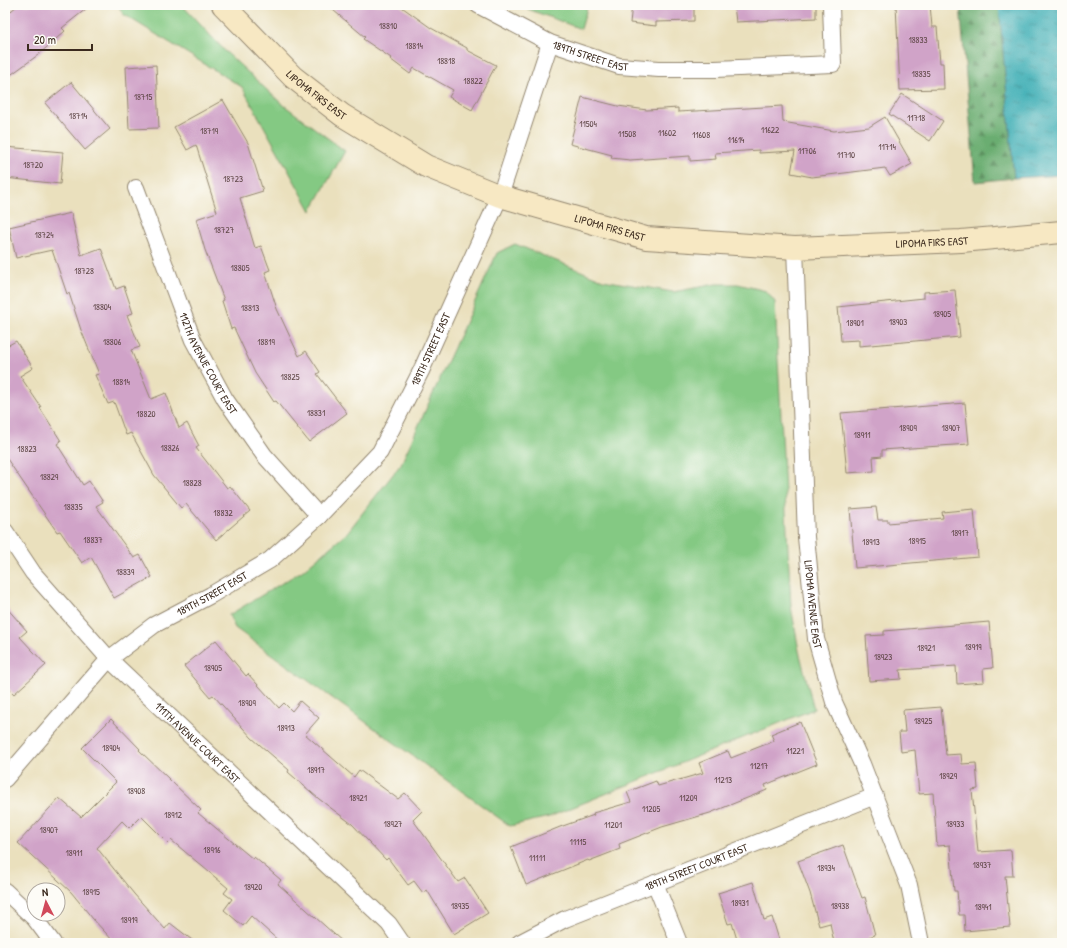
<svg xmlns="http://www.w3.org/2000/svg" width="1067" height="948" font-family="'Patrick Hand',sans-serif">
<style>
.grass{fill:#84c983;stroke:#607a50}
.forest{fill:url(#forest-firs);stroke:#536c48}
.water{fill:url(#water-ripples);stroke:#3c6c6a}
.building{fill:#d0a3c8}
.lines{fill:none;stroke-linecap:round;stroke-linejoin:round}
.street-casing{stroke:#92856e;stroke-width:18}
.secondary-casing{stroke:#92856e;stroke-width:24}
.street{stroke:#fff;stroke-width:16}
.secondary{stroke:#f7e8c3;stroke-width:22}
.labels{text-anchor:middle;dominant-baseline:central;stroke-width:3;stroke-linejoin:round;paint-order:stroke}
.number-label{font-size:9px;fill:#604848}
.street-label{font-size:11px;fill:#3b2a1e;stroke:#fdfcf7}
</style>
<defs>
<pattern id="forest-firs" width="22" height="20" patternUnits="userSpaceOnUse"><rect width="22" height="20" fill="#6bad71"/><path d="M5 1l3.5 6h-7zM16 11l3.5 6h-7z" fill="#598d5c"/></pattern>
<pattern id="water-ripples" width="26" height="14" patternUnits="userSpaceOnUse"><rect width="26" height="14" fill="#3daeb5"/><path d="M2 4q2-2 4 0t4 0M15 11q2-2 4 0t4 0" fill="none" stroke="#348e93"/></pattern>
</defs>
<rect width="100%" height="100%" fill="#fdfcf7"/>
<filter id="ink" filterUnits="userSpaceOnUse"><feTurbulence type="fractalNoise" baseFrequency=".025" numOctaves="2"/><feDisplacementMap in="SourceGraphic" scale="8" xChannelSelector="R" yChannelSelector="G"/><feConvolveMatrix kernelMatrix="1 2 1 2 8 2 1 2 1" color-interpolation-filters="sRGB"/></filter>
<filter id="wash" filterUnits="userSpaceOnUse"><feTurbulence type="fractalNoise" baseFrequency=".012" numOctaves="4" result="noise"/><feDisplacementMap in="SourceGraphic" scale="16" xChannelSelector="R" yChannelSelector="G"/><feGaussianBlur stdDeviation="0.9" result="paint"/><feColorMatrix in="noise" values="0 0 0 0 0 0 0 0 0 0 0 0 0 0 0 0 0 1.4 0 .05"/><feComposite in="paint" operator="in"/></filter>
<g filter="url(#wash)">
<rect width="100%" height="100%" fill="#eae0bd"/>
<g class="grass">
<polygon points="118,5 182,5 226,52 281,103 345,151 311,211 242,87 123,14"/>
<polygon points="517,5 588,5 581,29"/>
<polygon points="515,244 603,280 673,292 716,284 738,284 766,291 775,302 791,606 799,651 814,709 549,817 510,826 235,628 229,615 302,571 346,534 401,464 497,253"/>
</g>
<polygon class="forest" points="960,5 999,5 1014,178 975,182"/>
<polygon class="water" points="999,5 1062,5 1062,175 1014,178"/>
<g id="blocks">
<g class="building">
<polygon points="18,5 91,5 62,28 65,31 38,55 5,79 5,16"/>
<polygon points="327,5 399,5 431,28 467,48 467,50 496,65 472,110 449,97 453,90 414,68 410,74 390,59 391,58 363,39 365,37"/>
<polygon points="632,5 694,5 694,21 656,22 656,26 630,23"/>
<polygon points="734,5 816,5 816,18 736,22"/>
<polygon points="896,5 930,5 932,27 937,27 940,63 943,63 944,89 900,90"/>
<polygon points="156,65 159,128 129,129 126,67"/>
<polygon points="71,82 110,129 85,150 45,103"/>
<polygon points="902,94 943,121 930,141 889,114"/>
<polygon points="582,97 618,106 647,110 678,108 678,112 782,106 783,122 834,131 869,127 885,117 912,164 890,176 885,168 812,177 791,173 795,151 759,153 759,150 715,153 716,159 690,161 690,156 630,160 611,158 612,155 570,144"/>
<polygon points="223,100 248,143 263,191 240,198 255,248 261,246 270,270 265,272 277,309 299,356 306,351 320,372 317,374 347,413 309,442 276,401 274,402 255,373 234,328 231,329 222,301 224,300 205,250 196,219 217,212 196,145 187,150 174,127"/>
<polygon points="5,147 63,152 60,184 5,178"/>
<polygon points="71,213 81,255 101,248 116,289 124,286 133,313 127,315 140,347 131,350 151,399 166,393 179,428 187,423 199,446 196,448 227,488 230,486 250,511 216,540 186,504 181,508 154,475 131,433 126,435 114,402 108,404 95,375 99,374 81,330 69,293 67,294 52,250 16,258 9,227"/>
<polygon points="955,290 960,337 859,346 859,340 841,341 838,307 924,298 924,292"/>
<polygon points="16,341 33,368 20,376 41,407 40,408 61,441 57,444 83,485 89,481 103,502 96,506 134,558 140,555 152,577 114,598 91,557 82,563 60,531 57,532 5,456 5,347"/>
<polygon points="965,403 969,444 882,450 882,456 873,457 874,471 847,473 841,413"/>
<polygon points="876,507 878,520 888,520 888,523 943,518 942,512 974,509 978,557 855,568 850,509"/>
<polygon points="5,606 27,631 20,637 46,665 14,694 5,685"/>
<polygon points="989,622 993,668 983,669 984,682 957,684 956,666 900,670 901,679 869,681 866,636 884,635 884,631"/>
<polygon points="216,640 246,676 248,674 279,708 284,703 292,711 300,701 319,718 305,734 354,777 359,770 398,799 405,793 422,811 413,820 458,882 465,878 488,913 454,934 427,890 423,893 414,881 408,885 388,858 386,860 352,824 319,799 288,772 289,770 252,738 213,695 210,697 184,666"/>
<polygon points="941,707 946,755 961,754 962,764 976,763 978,789 972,790 978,852 1011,850 1013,876 1005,876 1010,927 965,931 964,915 959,915 957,891 954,891 950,845 937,846 933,793 919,794 915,750 901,752 899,732 905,732 903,710"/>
<polygon points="111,719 140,749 139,750 201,810 198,813 253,859 254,857 281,880 278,884 344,943 281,943 251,916 243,926 224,910 232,899 224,893 228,888 171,840 168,843 141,816 129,828 122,821 97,848 134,894 165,929 170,923 196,943 115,943 93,919 71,892 18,843 59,798 81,817 116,782 82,748"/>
<polygon points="800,722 817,764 765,785 767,790 710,813 662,827 619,844 620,849 589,861 588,860 526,885 511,847 560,827 594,815 593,813 631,802 627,792 656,781 658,786 703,773 699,763 728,751 731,758 774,741 771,734"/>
<polygon points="843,845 862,898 865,897 875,935 869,937 871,943 834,943 830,923 819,926 810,893 798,861"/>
<polygon points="753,882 764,920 772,917 780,943 738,943 732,923 728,924 718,893"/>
</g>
</g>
</g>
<g filter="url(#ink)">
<use href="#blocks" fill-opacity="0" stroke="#92856e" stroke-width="1"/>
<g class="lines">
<defs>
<g id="street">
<path id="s1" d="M478,5L550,43L619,66L659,69H715L833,64L831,5"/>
<path id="s2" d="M136,188L193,340L225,399L264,455L319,516"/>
<path id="s3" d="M795,248L806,537L816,639L834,702L862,764L909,885L921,943"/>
<path id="s4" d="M5,531L33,573L109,659L389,924L402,943"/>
<path id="s5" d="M5,779L109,659L154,625L211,595L270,560L319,516L380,452L421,371L500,196L550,43"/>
<polyline points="655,883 679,943"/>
<polyline points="5,891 35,919 53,943"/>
<path id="s6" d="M519,943L565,919L875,796"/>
</g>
<g id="secondary">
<path id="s7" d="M223,5L293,77L342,115L426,166L500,196L646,238L795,248L961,241L1062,232"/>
</g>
</defs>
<use href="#street" class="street-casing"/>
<use href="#secondary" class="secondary-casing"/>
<use href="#street" class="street"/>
<use href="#secondary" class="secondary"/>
</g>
</g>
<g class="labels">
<g class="number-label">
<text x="388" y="26">18810</text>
<text x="918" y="40">18833</text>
<text x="414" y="46">18814</text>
<text x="446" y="61">18818</text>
<text x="921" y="74">18835</text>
<text x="473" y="81">18822</text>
<text x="143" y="97">18715</text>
<text x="78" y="116">18714</text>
<text x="916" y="118">11718</text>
<text x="588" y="124">11504</text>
<text x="770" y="130">11622</text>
<text x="209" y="131">18719</text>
<text x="667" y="133">11602</text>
<text x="627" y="134">11508</text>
<text x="701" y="135">11608</text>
<text x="736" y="140">11614</text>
<text x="887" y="147">11714</text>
<text x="807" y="151">11706</text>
<text x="846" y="155">11710</text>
<text x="33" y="165">18720</text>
<text x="233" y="179">18723</text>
<text x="224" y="230">18727</text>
<text x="44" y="235">18724</text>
<text x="240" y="268">18805</text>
<text x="84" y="271">18728</text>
<text x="102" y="307">18804</text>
<text x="250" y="308">18813</text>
<text x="942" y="314">18905</text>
<text x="898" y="322">18903</text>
<text x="855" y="323">18901</text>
<text x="112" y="342">18806</text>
<text x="266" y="342">18819</text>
<text x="290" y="377">18825</text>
<text x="121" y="382">18814</text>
<text x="316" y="413">18831</text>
<text x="146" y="414">18820</text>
<text x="908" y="428">18909</text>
<text x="951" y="428">18907</text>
<text x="862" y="435">18911</text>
<text x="170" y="448">18826</text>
<text x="27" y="449">18823</text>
<text x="49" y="477">18829</text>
<text x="192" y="483">18828</text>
<text x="73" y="507">18835</text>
<text x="223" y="513">18832</text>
<text x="960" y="533">18917</text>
<text x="93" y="540">18837</text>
<text x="917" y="541">18915</text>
<text x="871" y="542">18913</text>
<text x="125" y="572">18839</text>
<text x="973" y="647">18919</text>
<text x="926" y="648">18921</text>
<text x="883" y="657">18923</text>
<text x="213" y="668">18905</text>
<text x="247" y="703">18909</text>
<text x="923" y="721">18925</text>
<text x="286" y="728">18913</text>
<text x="111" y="748">18904</text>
<text x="795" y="751">11221</text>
<text x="759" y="766">11217</text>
<text x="316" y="770">18917</text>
<text x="948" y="776">18929</text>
<text x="723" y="780">11213</text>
<text x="136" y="791">18908</text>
<text x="358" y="798">18921</text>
<text x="688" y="798">11209</text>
<text x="651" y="809">11205</text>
<text x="173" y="815">18912</text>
<text x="393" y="824">18927</text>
<text x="955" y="824">18933</text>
<text x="613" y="825">11201</text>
<text x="49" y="830">18907</text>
<text x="578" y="842">11115</text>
<text x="212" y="850">18916</text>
<text x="74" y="853">18911</text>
<text x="537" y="858">11111</text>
<text x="982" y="865">18937</text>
<text x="826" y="868">18934</text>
<text x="253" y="887">18920</text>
<text x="91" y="892">18915</text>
<text x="740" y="903">18931</text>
<text x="460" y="906">18935</text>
<text x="840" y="906">18938</text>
<text x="983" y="907">18941</text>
<text x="129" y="920">18919</text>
</g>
<g class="street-label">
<text stroke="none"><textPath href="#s1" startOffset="124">189TH STREET EAST</textPath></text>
<text stroke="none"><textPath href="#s7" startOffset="130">LIPOMA FIRS EAST</textPath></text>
<text stroke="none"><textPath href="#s7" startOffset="455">LIPOMA FIRS EAST</textPath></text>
<text stroke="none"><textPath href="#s7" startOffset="779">LIPOMA FIRS EAST</textPath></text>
<text stroke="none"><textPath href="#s5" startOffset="617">189TH STREET EAST</textPath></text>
<text stroke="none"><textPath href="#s2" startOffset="190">112TH AVENUE COURT EAST</textPath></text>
<text stroke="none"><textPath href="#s5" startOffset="281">189TH STREET EAST</textPath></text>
<text stroke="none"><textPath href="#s3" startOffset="357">LIPOMA AVENUE EAST</textPath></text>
<text stroke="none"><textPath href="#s4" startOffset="287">111TH AVENUE COURT EAST</textPath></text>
<text stroke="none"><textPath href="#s6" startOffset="193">189TH STREET COURT EAST</textPath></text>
</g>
</g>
<rect width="1067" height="948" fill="none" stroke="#fdfcf7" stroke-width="20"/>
<g transform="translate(46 902) rotate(354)"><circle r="19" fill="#fdfcf7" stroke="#afa8a0"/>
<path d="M0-3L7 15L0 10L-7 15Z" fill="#d1495b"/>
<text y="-6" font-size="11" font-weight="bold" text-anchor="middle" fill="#3b2a1e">N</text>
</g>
<path d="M28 44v6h64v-6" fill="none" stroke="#3b2a1e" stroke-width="2"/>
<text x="34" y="44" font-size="12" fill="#3b2a1e" stroke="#fdfcf7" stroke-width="3" paint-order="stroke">20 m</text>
</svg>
